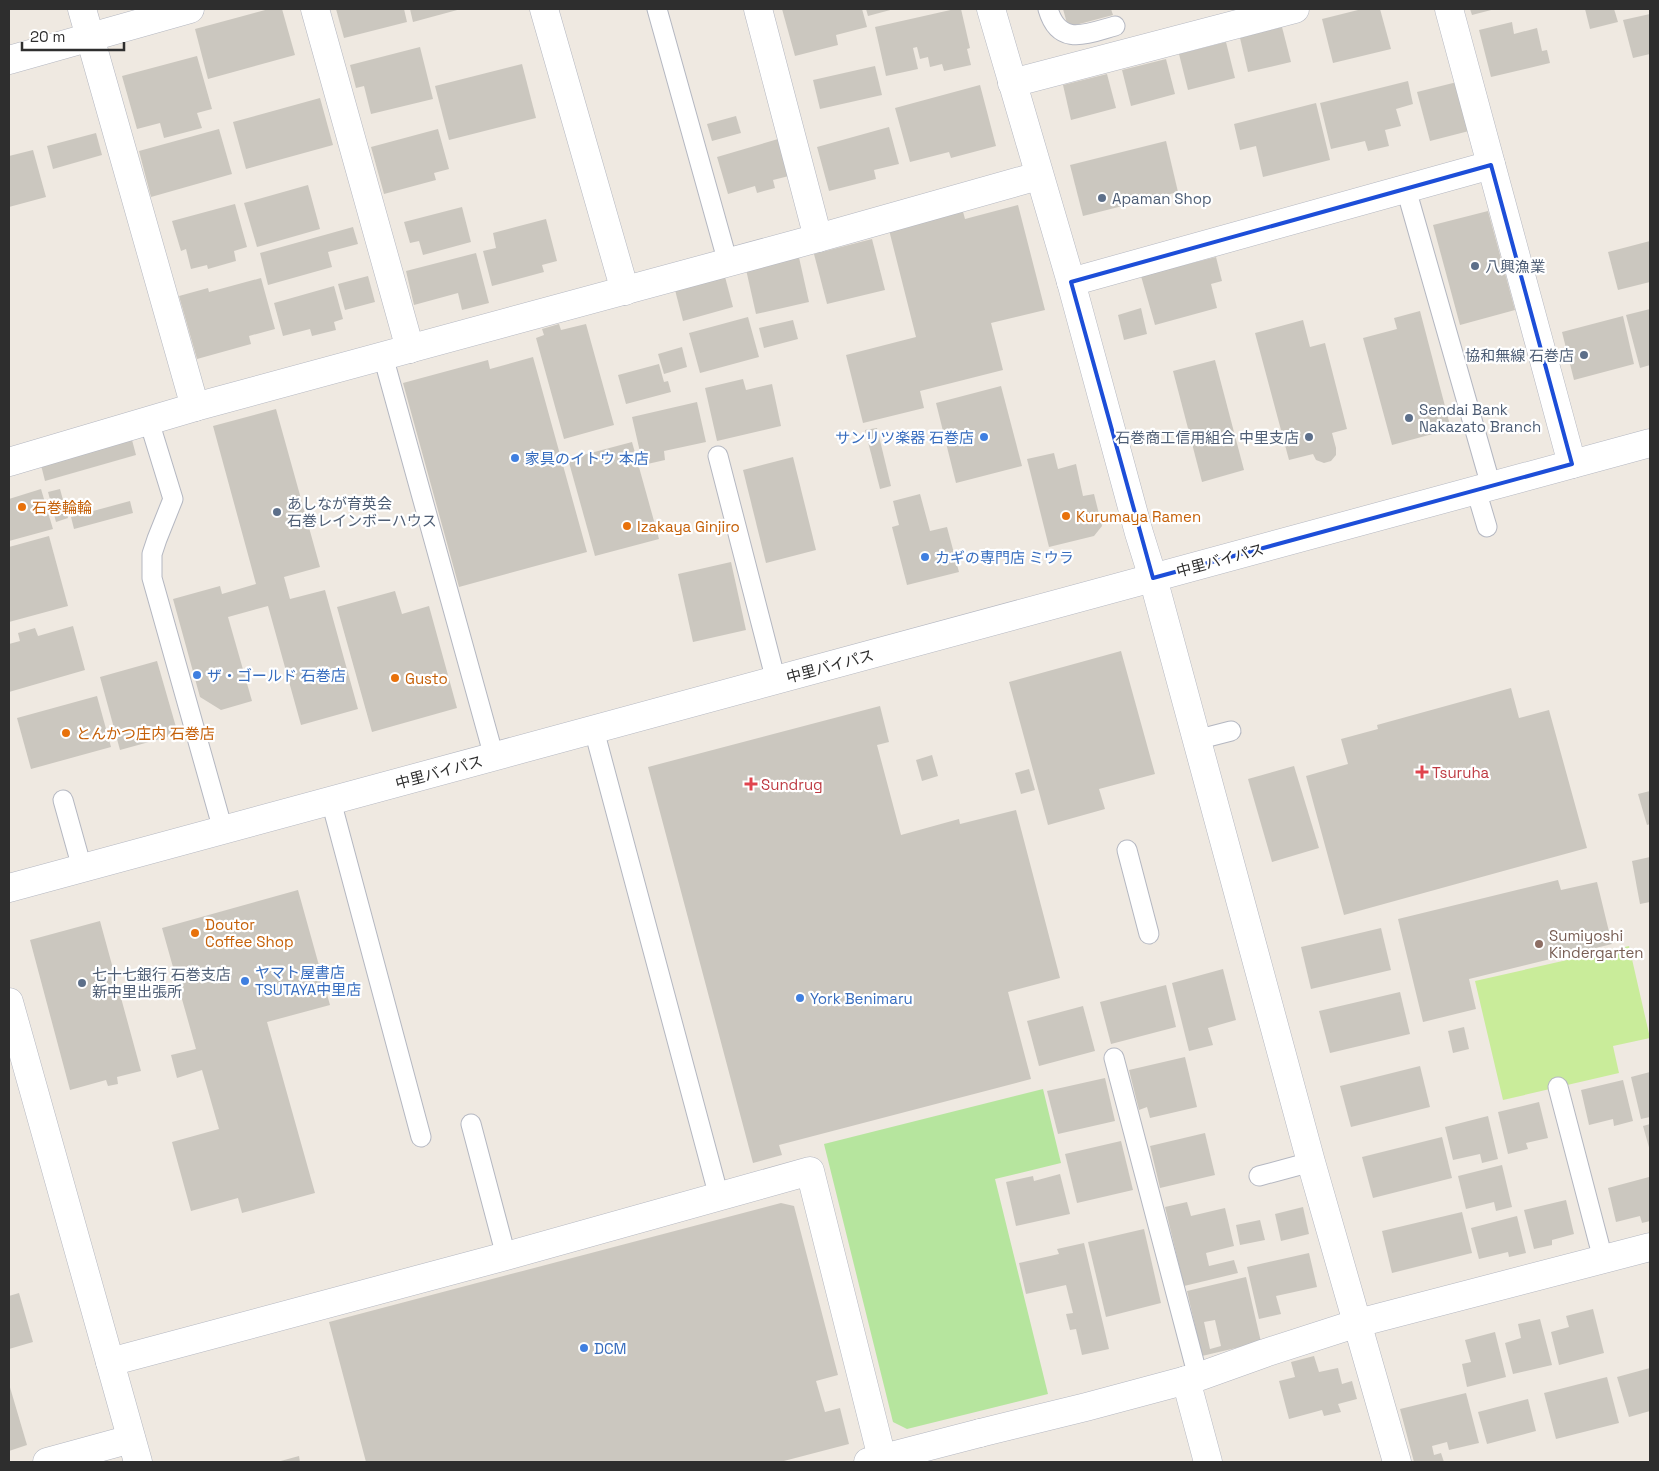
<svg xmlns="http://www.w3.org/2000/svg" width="1659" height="1471" font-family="'Space Grotesk','Noto Sans JP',sans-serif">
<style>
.green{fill:#b6e59e}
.pitch{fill:#c9ec9a}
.building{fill:#cbc7bf;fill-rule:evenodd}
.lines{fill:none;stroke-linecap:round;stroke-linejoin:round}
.lane-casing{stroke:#b4b7c1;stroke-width:21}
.street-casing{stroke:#b4b7c1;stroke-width:29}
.secondary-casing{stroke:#b4b7c1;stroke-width:29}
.lane{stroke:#fff;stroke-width:19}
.street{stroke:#fff;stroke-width:28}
.secondary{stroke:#fff;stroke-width:28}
.marked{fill:none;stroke:#1d4ed8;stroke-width:4;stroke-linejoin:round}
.service-dot{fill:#5c6f8a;stroke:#fff;stroke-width:2}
.shop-dot{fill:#3f7fe0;stroke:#fff;stroke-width:2}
.food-dot{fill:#e8710a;stroke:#fff;stroke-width:2}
.health-dot{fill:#e0444e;stroke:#fff;stroke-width:2}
.education-dot{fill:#8d6e63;stroke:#fff;stroke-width:2}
.labels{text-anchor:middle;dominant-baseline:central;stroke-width:4.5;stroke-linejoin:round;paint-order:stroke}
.service-label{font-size:15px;fill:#4e5e75;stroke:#fff;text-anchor:start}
.shop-label{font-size:15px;fill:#366cbe;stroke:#fff;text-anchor:start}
.food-label{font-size:15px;fill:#c56008;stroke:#fff;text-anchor:start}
.street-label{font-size:15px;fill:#2e2e2e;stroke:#fff}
.health-label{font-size:15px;fill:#be3a42;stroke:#fff;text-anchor:start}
.education-label{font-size:15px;fill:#785e54;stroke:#fff;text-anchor:start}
</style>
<rect width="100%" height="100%" fill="#efe9e1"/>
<polygon class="green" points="1043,1089 1061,1163 995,1179 1048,1394 907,1429 893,1422 824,1144"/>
<polygon class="pitch" points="1629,946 1650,1038 1613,1046 1619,1073 1503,1100 1475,981"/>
<g class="building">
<polygon points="269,9 282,9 295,55 208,79 195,29"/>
<polygon points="336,9 404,9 407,22 344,38"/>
<polygon points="410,9 461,9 413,22"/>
<polygon points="782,9 862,9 867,27 836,35 838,45 795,56"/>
<polygon points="866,9 894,9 868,16"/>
<polygon points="955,9 961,9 970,48 967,49 971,65 944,71 942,64 930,67 928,57 920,59 917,47 913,48 918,69 886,76 875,27"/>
<polygon points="1063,9 1111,9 1113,15 1068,27"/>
<polygon points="1362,9 1380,9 1391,49 1333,63 1322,19"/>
<polygon points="1470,9 1495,9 1472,15"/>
<polygon points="1585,9 1614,9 1618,22 1590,29"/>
<polygon points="1650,14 1650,54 1633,58 1623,20"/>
<polygon points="1512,22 1514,34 1537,28 1542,51 1547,50 1550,63 1491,77 1479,30"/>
<polygon points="1282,27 1291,62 1248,72 1240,38"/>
<polygon points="1226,42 1235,78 1188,90 1179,54"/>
<polygon points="420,47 433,99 371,114 364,86 356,88 350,65"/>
<polygon points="197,56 212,109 197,113 202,128 164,138 160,123 137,129 122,76"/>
<polygon points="1166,59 1175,94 1131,106 1122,70"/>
<polygon points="522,64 536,118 449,140 435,86"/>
<polygon points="875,66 882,95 820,109 813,80"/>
<polygon points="1107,74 1116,108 1071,120 1063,85"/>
<polygon points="1408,81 1413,104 1396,109 1401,126 1385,130 1389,146 1368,151 1365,141 1331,149 1320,103"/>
<polygon points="1457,82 1469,131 1430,141 1417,92"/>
<polygon points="980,85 996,146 951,158 949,152 910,162 895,108"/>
<polygon points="320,98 333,145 246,169 233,122"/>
<polygon points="1316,103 1330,160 1263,177 1256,146 1240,150 1234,124"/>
<polygon points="736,116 741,133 712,141 707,124"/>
<polygon points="889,127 899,164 874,170 876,179 829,191 817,147"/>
<polygon points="219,129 232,174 151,197 139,151"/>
<polygon points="438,129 449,169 434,173 436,180 384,194 371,147"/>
<polygon points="96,133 102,155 53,169 47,146"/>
<polygon points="778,139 789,176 773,180 775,188 757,193 755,186 728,194 717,157"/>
<polygon points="1166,141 1178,192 1083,216 1070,165"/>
<polygon points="33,150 46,197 9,207 9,156"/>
<polygon points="308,185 320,229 257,247 244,203"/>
<polygon points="235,204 247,247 234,251 236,261 208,269 207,265 191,269 186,249 181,251 172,221"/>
<polygon points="1018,205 1045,310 991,323 1003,370 920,391 924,408 863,423 846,355 916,337 888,226 962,208 965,219"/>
<polygon points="462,207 471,242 423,255 419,241 410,243 404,222"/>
<polygon points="1488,211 1515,310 1460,325 1433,225"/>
<polygon points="546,219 557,261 542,265 544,272 492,286 483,251 496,248 493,233"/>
<polygon points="353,227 358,244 328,252 332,267 268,285 260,253"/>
<polygon points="872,239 885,290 827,304 814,254"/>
<polygon points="1650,241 1650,282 1618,290 1608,252"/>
<polygon points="476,253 489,303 462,310 458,293 414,305 406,271"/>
<polygon points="798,253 809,302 756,314 745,265"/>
<polygon points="1216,257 1222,281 1211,284 1217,308 1155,325 1141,276"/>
<polygon points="724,273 733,307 683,321 674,286"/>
<polygon points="368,276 375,302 345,310 338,284"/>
<polygon points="261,278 275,329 249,336 251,344 197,359 179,296 208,288 209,292"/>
<polygon points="334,286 343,319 334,322 336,330 312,336 310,329 283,336 274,303"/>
<polygon points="1141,308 1147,334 1124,340 1118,315"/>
<polygon points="1650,309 1650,365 1640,368 1626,315"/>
<polygon points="1420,311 1451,429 1392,445 1363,338 1397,329 1394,318"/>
<polygon points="1623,316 1634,364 1574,380 1562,332"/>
<polygon points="748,317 759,357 700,373 689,333"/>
<polygon points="793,320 798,339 764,348 759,328"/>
<polygon points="1303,320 1310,347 1325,343 1347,429 1332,433 1336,448 1336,455 1331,461 1324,463 1316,460 1313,454 1289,460 1255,333"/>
<polygon points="559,324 561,330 586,324 614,425 564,439 536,338 544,335 542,329"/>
<polygon points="682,347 687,367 664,374 658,354"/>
<polygon points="533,357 587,552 459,587 403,383 488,360 490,369"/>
<polygon points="1215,360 1244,470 1202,482 1173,371"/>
<polygon points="659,364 664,382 668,381 671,392 626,404 618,375"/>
<polygon points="743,379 746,390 772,384 781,426 717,441 705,388"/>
<polygon points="1001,386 1022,466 956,483 936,403"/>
<polygon points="697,402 706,442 664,451 665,460 643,465 632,417"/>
<polygon points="276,409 320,567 284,577 290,599 325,590 358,709 301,725 268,606 228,617 252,701 221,710 200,697 173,599 220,586 222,594 256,584 213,426"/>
<polygon points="877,428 891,486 880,489 865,430"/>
<polygon points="132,440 136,455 45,481 41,465"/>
<polygon points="632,442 659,539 595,556 568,459"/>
<polygon points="1054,453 1058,469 1076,464 1083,496 1094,494 1102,526 1094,536 1049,547 1027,459"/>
<polygon points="793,457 816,550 766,563 743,470"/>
<polygon points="41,489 53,529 9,541 9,499"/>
<polygon points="60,489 68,518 56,522 48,492"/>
<polygon points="920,494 930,531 947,527 959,572 907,585 892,527 899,525 893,501"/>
<polygon points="130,501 133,513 74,529 71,517"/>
<polygon points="49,536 68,606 9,622 9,547"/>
<polygon points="731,562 746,630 693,642 678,574"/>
<polygon points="395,591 402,614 429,606 457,708 372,732 337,607"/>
<polygon points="73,626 85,670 9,692 9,644 20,641 18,633 35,628 38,636"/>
<polygon points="1121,651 1155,774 1099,789 1105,809 1048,825 1009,682"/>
<polygon points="157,661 178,734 120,750 100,677"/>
<polygon points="1511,688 1519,718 1549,710 1587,848 1344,915 1306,776 1348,764 1341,739 1378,729 1377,725"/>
<polygon points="97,696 111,747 31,769 17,718"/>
<polygon points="880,706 889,742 877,745 901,835 959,819 960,824 1016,810 1060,978 1008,992 1031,1079 779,1145 782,1155 753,1163 648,767"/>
<polygon points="932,755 938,776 922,781 916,760"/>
<polygon points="1294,766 1319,848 1272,862 1248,779"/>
<polygon points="1029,769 1035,790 1021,794 1015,773"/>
<polygon points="1650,791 1650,824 1647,825 1638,794"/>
<polygon points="1650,857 1650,902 1640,904 1632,861"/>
<polygon points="1558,880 1561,890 1597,882 1612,944 1469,979 1476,1009 1423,1022 1398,919"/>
<polygon points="298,890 330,1005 267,1022 315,1193 242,1213 238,1198 191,1211 172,1142 219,1129 202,1070 177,1078 171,1055 196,1049 162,928"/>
<polygon points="100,921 141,1071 117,1077 118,1084 108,1086 106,1080 70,1090 30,940"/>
<polygon points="1381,928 1391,970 1311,989 1301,947"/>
<polygon points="1223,969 1236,1020 1208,1028 1213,1045 1189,1051 1172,983"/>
<polygon points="1166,985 1176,1027 1111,1044 1100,1002"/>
<polygon points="1400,992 1410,1034 1330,1053 1319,1011"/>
<polygon points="1083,1006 1095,1051 1039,1066 1027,1021"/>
<polygon points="1464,1027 1469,1049 1453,1053 1448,1031"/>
<polygon points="1185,1057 1197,1107 1150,1118 1147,1107 1139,1110 1129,1070"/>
<polygon points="1420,1066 1430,1107 1351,1127 1340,1086"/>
<polygon points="1650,1072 1650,1117 1641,1119 1631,1077"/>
<polygon points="1105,1078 1115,1121 1058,1134 1047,1091"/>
<polygon points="1623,1080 1633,1121 1614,1126 1613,1119 1589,1125 1581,1090"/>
<polygon points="1539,1102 1548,1138 1526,1143 1528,1149 1508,1154 1498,1112"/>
<polygon points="1488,1116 1498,1159 1482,1163 1480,1154 1453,1160 1445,1127"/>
<polygon points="1650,1124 1650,1151 1643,1126"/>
<polygon points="1205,1133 1215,1175 1160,1188 1150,1146"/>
<polygon points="1442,1137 1452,1178 1373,1198 1362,1157"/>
<polygon points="1121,1141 1133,1190 1077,1203 1065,1154"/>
<polygon points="1502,1165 1512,1207 1496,1211 1494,1202 1466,1209 1458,1176"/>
<polygon points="1060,1174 1070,1214 1016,1226 1006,1182 1033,1176 1034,1181"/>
<polygon points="1649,1177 1650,1221 1642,1223 1640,1216 1616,1222 1608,1188"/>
<polygon points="1566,1200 1574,1234 1552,1240 1552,1245 1534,1249 1524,1210"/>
<polygon points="1187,1202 1191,1216 1225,1208 1234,1246 1206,1253 1209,1266 1234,1260 1238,1273 1184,1286 1165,1207"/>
<polygon points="781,1203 794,1206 838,1375 816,1381 825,1412 840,1408 849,1444 780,1462 366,1462 329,1322"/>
<polygon points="1303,1207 1309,1234 1281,1241 1275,1214"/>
<polygon points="1462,1212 1472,1253 1392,1273 1382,1231"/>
<polygon points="1517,1216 1526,1253 1509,1257 1508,1252 1479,1259 1471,1228"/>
<polygon points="1260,1220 1265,1240 1240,1245 1236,1225"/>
<polygon points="1144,1229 1161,1303 1106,1317 1088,1242"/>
<polygon points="1084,1243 1109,1349 1082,1355 1076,1329 1070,1330 1066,1314 1073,1313 1066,1285 1026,1294 1019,1263 1059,1254 1057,1249"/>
<polygon points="1309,1253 1317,1287 1276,1296 1281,1314 1259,1319 1247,1267"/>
<path d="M1246,1277L1261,1342L1202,1356L1187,1291ZM1215,1320L1221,1346L1210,1349L1204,1322Z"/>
<polygon points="19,1293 33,1342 9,1349 9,1296"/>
<polygon points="1593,1309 1604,1353 1559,1365 1551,1332 1569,1327 1566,1316"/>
<polygon points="1540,1319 1552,1365 1513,1374 1505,1343 1521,1338 1518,1324"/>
<polygon points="1495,1332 1506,1377 1467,1387 1462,1364 1471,1362 1465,1340"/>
<polygon points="1314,1356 1319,1372 1338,1368 1342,1384 1352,1381 1357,1399 1338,1404 1341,1412 1324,1416 1322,1410 1289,1419 1279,1381 1295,1377 1291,1362"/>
<polygon points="1650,1368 1650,1411 1629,1417 1617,1377"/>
<polygon points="1607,1377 1619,1423 1556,1439 1544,1393"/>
<polygon points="9,1384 27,1445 9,1451"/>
<polygon points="1466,1393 1479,1443 1449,1450 1447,1442 1432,1446 1434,1455 1441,1453 1444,1462 1414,1462 1400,1409"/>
<polygon points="1528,1399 1536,1431 1487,1444 1478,1412"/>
<polygon points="299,1456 300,1462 277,1462"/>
</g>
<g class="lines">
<defs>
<g id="lane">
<polyline points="657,9 728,263"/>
<path d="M1048,9C1059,47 1086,34 1115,26"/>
<polyline points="1406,189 1491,486"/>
<polyline points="383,356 494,757"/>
<polyline points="149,421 173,499 157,539 152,554 152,578 223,830"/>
<polyline points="718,456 776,681"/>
<polyline points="1476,490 1487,527"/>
<polyline points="594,730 719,1197"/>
<polyline points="1196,740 1231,731"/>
<polyline points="63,800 82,868"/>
<polyline points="331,801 421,1137"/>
<polyline points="1127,850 1149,934"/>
<polyline points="1114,1058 1198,1377"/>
<polyline points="1558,1087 1603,1259"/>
<polyline points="471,1124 506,1256"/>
<polyline points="1259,1176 1311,1162"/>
</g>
<g id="street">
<polyline points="82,9 195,407"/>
<polyline points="315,9 410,349"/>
<polyline points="544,9 625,291"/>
<polyline points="758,9 818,238"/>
<polyline points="991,9 1071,282 1139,533 1153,578 1311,1162 1397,1462"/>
<polyline points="1449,9 1572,464"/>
<polyline points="9,60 190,9"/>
<polyline points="1012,83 1295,9"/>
<polyline points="1071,282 1491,165"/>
<polyline points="9,462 195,407 818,238 1038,176"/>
<polyline points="110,1362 506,1256 810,1171 882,1458"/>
<polyline points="1186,1380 1208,1462"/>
<polyline points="980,1433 1086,1407 1198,1377 1265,1353 1358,1323 1650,1247"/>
<polyline points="47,1462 131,1439"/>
</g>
<g id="secondary">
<polyline points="9,888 1650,443"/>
<polyline points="9,1002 138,1462"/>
<polyline points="868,1462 980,1433"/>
</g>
</defs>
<use href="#lane" class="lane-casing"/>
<use href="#street" class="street-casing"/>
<use href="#secondary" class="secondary-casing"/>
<use href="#lane" class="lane"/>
<use href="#street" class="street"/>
<use href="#secondary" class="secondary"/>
</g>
<path class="marked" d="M1491,165L1572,464L1153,578L1071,282Z"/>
<g class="service-dot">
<circle cx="1102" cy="198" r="5"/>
<circle cx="1475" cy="266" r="5"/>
<circle cx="1584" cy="355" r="5"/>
<circle cx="1409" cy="418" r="5"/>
<circle cx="1309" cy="437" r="5"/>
<circle cx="277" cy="512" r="5"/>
<circle cx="82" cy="983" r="5"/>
</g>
<g class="shop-dot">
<circle cx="984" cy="437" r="5"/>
<circle cx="515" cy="458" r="5"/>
<circle cx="925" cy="557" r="5"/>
<circle cx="197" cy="675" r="5"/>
<circle cx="245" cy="981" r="5"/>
<circle cx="800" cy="998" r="5"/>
<circle cx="584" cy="1348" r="5"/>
</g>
<g class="food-dot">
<circle cx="22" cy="507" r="5"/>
<circle cx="1066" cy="516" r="5"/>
<circle cx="627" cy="526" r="5"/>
<circle cx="395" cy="678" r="5"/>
<circle cx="66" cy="733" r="5"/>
<circle cx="195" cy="933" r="5"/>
</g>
<g class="health-dot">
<path d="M1419.5 764.5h5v5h5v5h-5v5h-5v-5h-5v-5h5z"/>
<path d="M748.5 776.5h5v5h5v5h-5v5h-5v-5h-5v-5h5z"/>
</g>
<circle class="education-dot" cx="1539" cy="944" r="5"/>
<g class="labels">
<g class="service-label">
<text x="1112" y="198">Apaman Shop</text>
<text x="1485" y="266">八興漁業</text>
<text x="1574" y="355" text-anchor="end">協和無線 石巻店</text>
<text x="1419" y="409">Sendai Bank<tspan x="1419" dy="17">Nakazato Branch</tspan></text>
<text x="1299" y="437" text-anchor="end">石巻商工信用組合 中里支店</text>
<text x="287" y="503">あしなが育英会<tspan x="287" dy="17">石巻レインボーハウス</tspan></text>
<text x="92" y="974">七十七銀行 石巻支店<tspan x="92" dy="17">新中里出張所</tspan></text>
</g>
<g class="shop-label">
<text x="974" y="437" text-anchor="end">サンリツ楽器 石巻店</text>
<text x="525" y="458">家具のイトウ 本店</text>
<text x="935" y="557">カギの専門店 ミウラ</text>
<text x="207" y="675">ザ・ゴールド 石巻店</text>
<text x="255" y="972">ヤマト屋書店<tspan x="255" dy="17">TSUTAYA中里店</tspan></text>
<text x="810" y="998">York Benimaru</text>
<text x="594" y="1348">DCM</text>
</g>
<g class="food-label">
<text x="32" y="507">石巻輪輪</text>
<text x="1076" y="516">Kurumaya Ramen</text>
<text x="637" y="526">Izakaya Ginjiro</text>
<text x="405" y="678">Gusto</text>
<text x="76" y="733">とんかつ庄内 石巻店</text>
<text x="205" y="924">Doutor<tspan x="205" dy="17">Coffee Shop</tspan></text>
</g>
<g class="street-label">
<text transform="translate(1220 560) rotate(-15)">中里バイパス</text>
<text transform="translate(830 666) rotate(-15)">中里バイパス</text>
<text transform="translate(439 772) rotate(-15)">中里バイパス</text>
</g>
<g class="health-label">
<text x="1432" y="772">Tsuruha</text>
<text x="761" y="784">Sundrug</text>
</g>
<g class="education-label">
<text x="1549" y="935">Sumiyoshi<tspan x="1549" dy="17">Kindergarten</tspan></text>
</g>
</g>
<rect width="1659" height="1471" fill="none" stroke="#2e2e2e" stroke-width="20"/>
<path d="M22 42v8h102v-8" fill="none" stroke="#2e2e2e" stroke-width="2.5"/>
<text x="30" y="42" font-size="15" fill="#2e2e2e" stroke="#ffffff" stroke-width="4" paint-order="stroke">20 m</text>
</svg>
